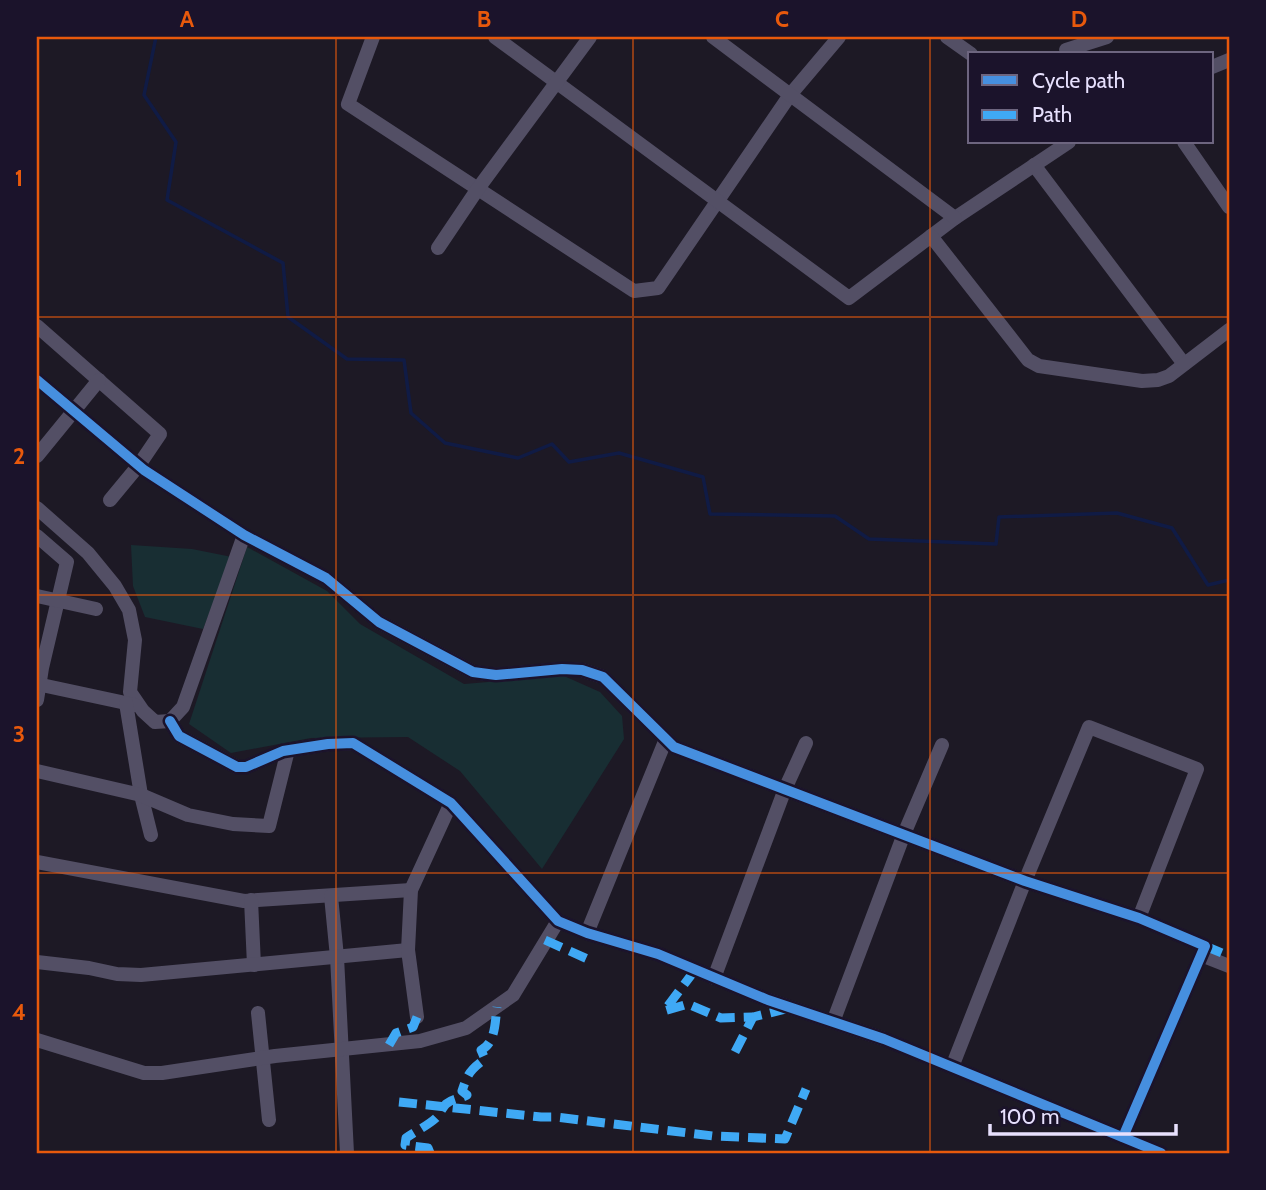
<svg xmlns="http://www.w3.org/2000/svg" width="1266" height="1190" font-family="Cabin,sans-serif">
<style>
.green{fill:#182e33}
.lines{fill:none;stroke-linecap:round;stroke-linejoin:round}
.stream{stroke:#101b45;stroke-width:3.5}
.minor{stroke:#534f65;stroke-width:14}
.quiet{stroke:#3fa9f5;stroke-width:9;stroke-dasharray:18 9;stroke-linecap:butt}
.cycleway-casing{stroke:#1b132b;stroke-width:15}
.cycleway{stroke:#468fdf;stroke-width:10}
.grid{fill:none;stroke:#e8590c;stroke-width:2;stroke-opacity:0.55}
.neatline{fill:none;stroke:#e8590c;stroke-width:2.5}
.grid-label{font-size:23px;text-anchor:middle;font-weight:bold;fill:#e8590c}
</style>
<rect width="100%" height="100%" fill="#1d1925"/>
<g class="green">
<polygon points="131,545 192,549 232,557 203,629 145,617 133,586"/>
<polygon points="247,547 327,591 360,624 464,684 564,676 600,692 622,716 624,739 542,869 460,771 408,737 311,738 231,753 189,724"/>
</g>
<g class="lines">
<polyline class="stream" points="156,37 144,95 176,142 167,200 283,263 288,317 347,359 404,360 411,413 445,443 518,458 552,444 569,462 619,453 703,477 710,514 835,516 869,539 996,544 999,517 1117,513 1172,528 1208,585 1229,580"/>
<g class="minor">
<polyline points="373,37 348,104 634,291 658,288 790,95 839,37"/>
<polyline points="495,37 849,298 955,218 1069,142"/>
<polyline points="713,37 955,218"/>
<polyline points="947,37 971,54"/>
<polyline points="1066,50 1107,37"/>
<polyline points="1212,67 1229,60"/>
<polyline points="1184,142 1229,207"/>
<polyline points="1034,165 1184,364"/>
<polyline points="931,236 1028,360 1039,366 1142,381 1158,380 1169,376 1229,330"/>
<polyline points="438,248 477,190 590,37"/>
<polyline points="37,326 160,434 139,465 110,500"/>
<polyline points="37,380 144,470 244,535 326,578 379,622 473,672 496,675 562,669 582,670 603,677 674,747 1025,881 1139,918 1205,946 1123,1137"/>
<polyline points="37,456 99,380"/>
<polyline points="37,508 88,553 115,586 129,610 135,640 130,692 143,711 155,722 170,721 183,707 244,535"/>
<polyline points="37,536 67,562 42,668 37,700"/>
<polyline points="37,596 96,609"/>
<polyline points="37,684 135,705"/>
<polyline points="126,703 141,795 151,835"/>
<polyline points="170,721 179,736 237,767 246,767 283,751 328,744 353,743 451,803 558,921 587,933 658,954 768,1000 884,1039 1161,1153"/>
<polyline points="37,771 141,795 188,815 233,824 269,826 288,750"/>
<polyline points="37,862 244,901 411,890"/>
<polyline points="331,896 337,957 347,1153"/>
<polyline points="251,900 254,965"/>
<polyline points="587,933 666,739"/>
<polyline points="1201,955 1229,966"/>
<polyline points="37,962 89,968 117,974 141,975 408,950"/>
<polyline points="714,978 785,789 806,743"/>
<polyline points="258,1013 269,1120"/>
<polyline points="417,1017 408,950 411,890 451,803"/>
<polyline points="833,1022 904,834 942,745"/>
<polyline points="37,1040 144,1073 162,1073 275,1056 420,1041 466,1028 513,995 558,921"/>
<polyline points="952,1067 1025,881 1089,727 1197,769 1139,918"/>
</g>
<g class="quiet">
<polyline points="545,940 592,961"/>
<polyline points="1205,946 1229,956"/>
<polyline points="695,970 664,1011 688,1004 721,1018 753,1017 786,1009"/>
<polyline points="389,1045 396,1033 413,1027 417,1017"/>
<polyline points="735,1052 753,1017"/>
<polyline points="399,1102 541,1117 556,1117 713,1136 785,1139 806,1089"/>
<path d="M430,1153L428,1148L405,1145L406,1138C416,1131 427,1126 436,1118C440,1114 442,1108 446,1104C453,1098 460,1099 467,1095L462,1091C468,1073 470,1070 485,1059L481,1050C496,1043 495,1021 497,1007"/>
</g>
<defs>
<g id="cycleway">
<polyline points="37,380 144,470 244,535 326,578 379,622 473,672 496,675 562,669 582,670 603,677 674,747 1025,881 1139,918 1205,946 1123,1137"/>
<polyline points="170,721 179,736 237,767 246,767 283,751 328,744 353,743 451,803 558,921 587,933 658,954 768,1000 884,1039 1161,1153"/>
</g>
</defs>
<use href="#cycleway" class="cycleway-casing"/>
<use href="#cycleway" class="cycleway"/>
</g>
<path class="grid" d="M336,37V1153M633,37V1153M930,37V1153M37,317H1229M37,595H1229M37,873H1229"/>
<rect width="1266" height="1190" fill="none" stroke="#1b132b" stroke-width="77"/>
<rect x="968" y="52" width="245" height="91" fill="#1b132b" stroke="#6d657f" stroke-width="2"/>
<rect x="982" y="75" width="35" height="10" fill="#468fdf" stroke="#6d657f" stroke-width="2"/>
<text x="1032" y="88" font-size="21" fill="#e7e0fd">Cycle path</text>
<rect x="982" y="110" width="35" height="10" fill="#3fa9f5" stroke="#6d657f" stroke-width="2"/>
<text x="1032" y="122" font-size="21" fill="#e7e0fd">Path</text>
<path d="M990 1124v10h186v-10" fill="none" stroke="#e7e0fd" stroke-width="3.5"/>
<text x="1000" y="1124" font-size="21" fill="#e7e0fd" stroke="#1b132b" stroke-width="5" paint-order="stroke">100 m</text>
<rect x="38" y="38" width="1190" height="1114" class="neatline"/>
<g class="grid-label">
<text x="187" y="27">A</text>
<text x="484" y="27">B</text>
<text x="782" y="27">C</text>
<text x="1079" y="27">D</text>
<text x="19" y="186">1</text>
<text x="19" y="464">2</text>
<text x="19" y="742">3</text>
<text x="19" y="1020">4</text>
</g>
</svg>
